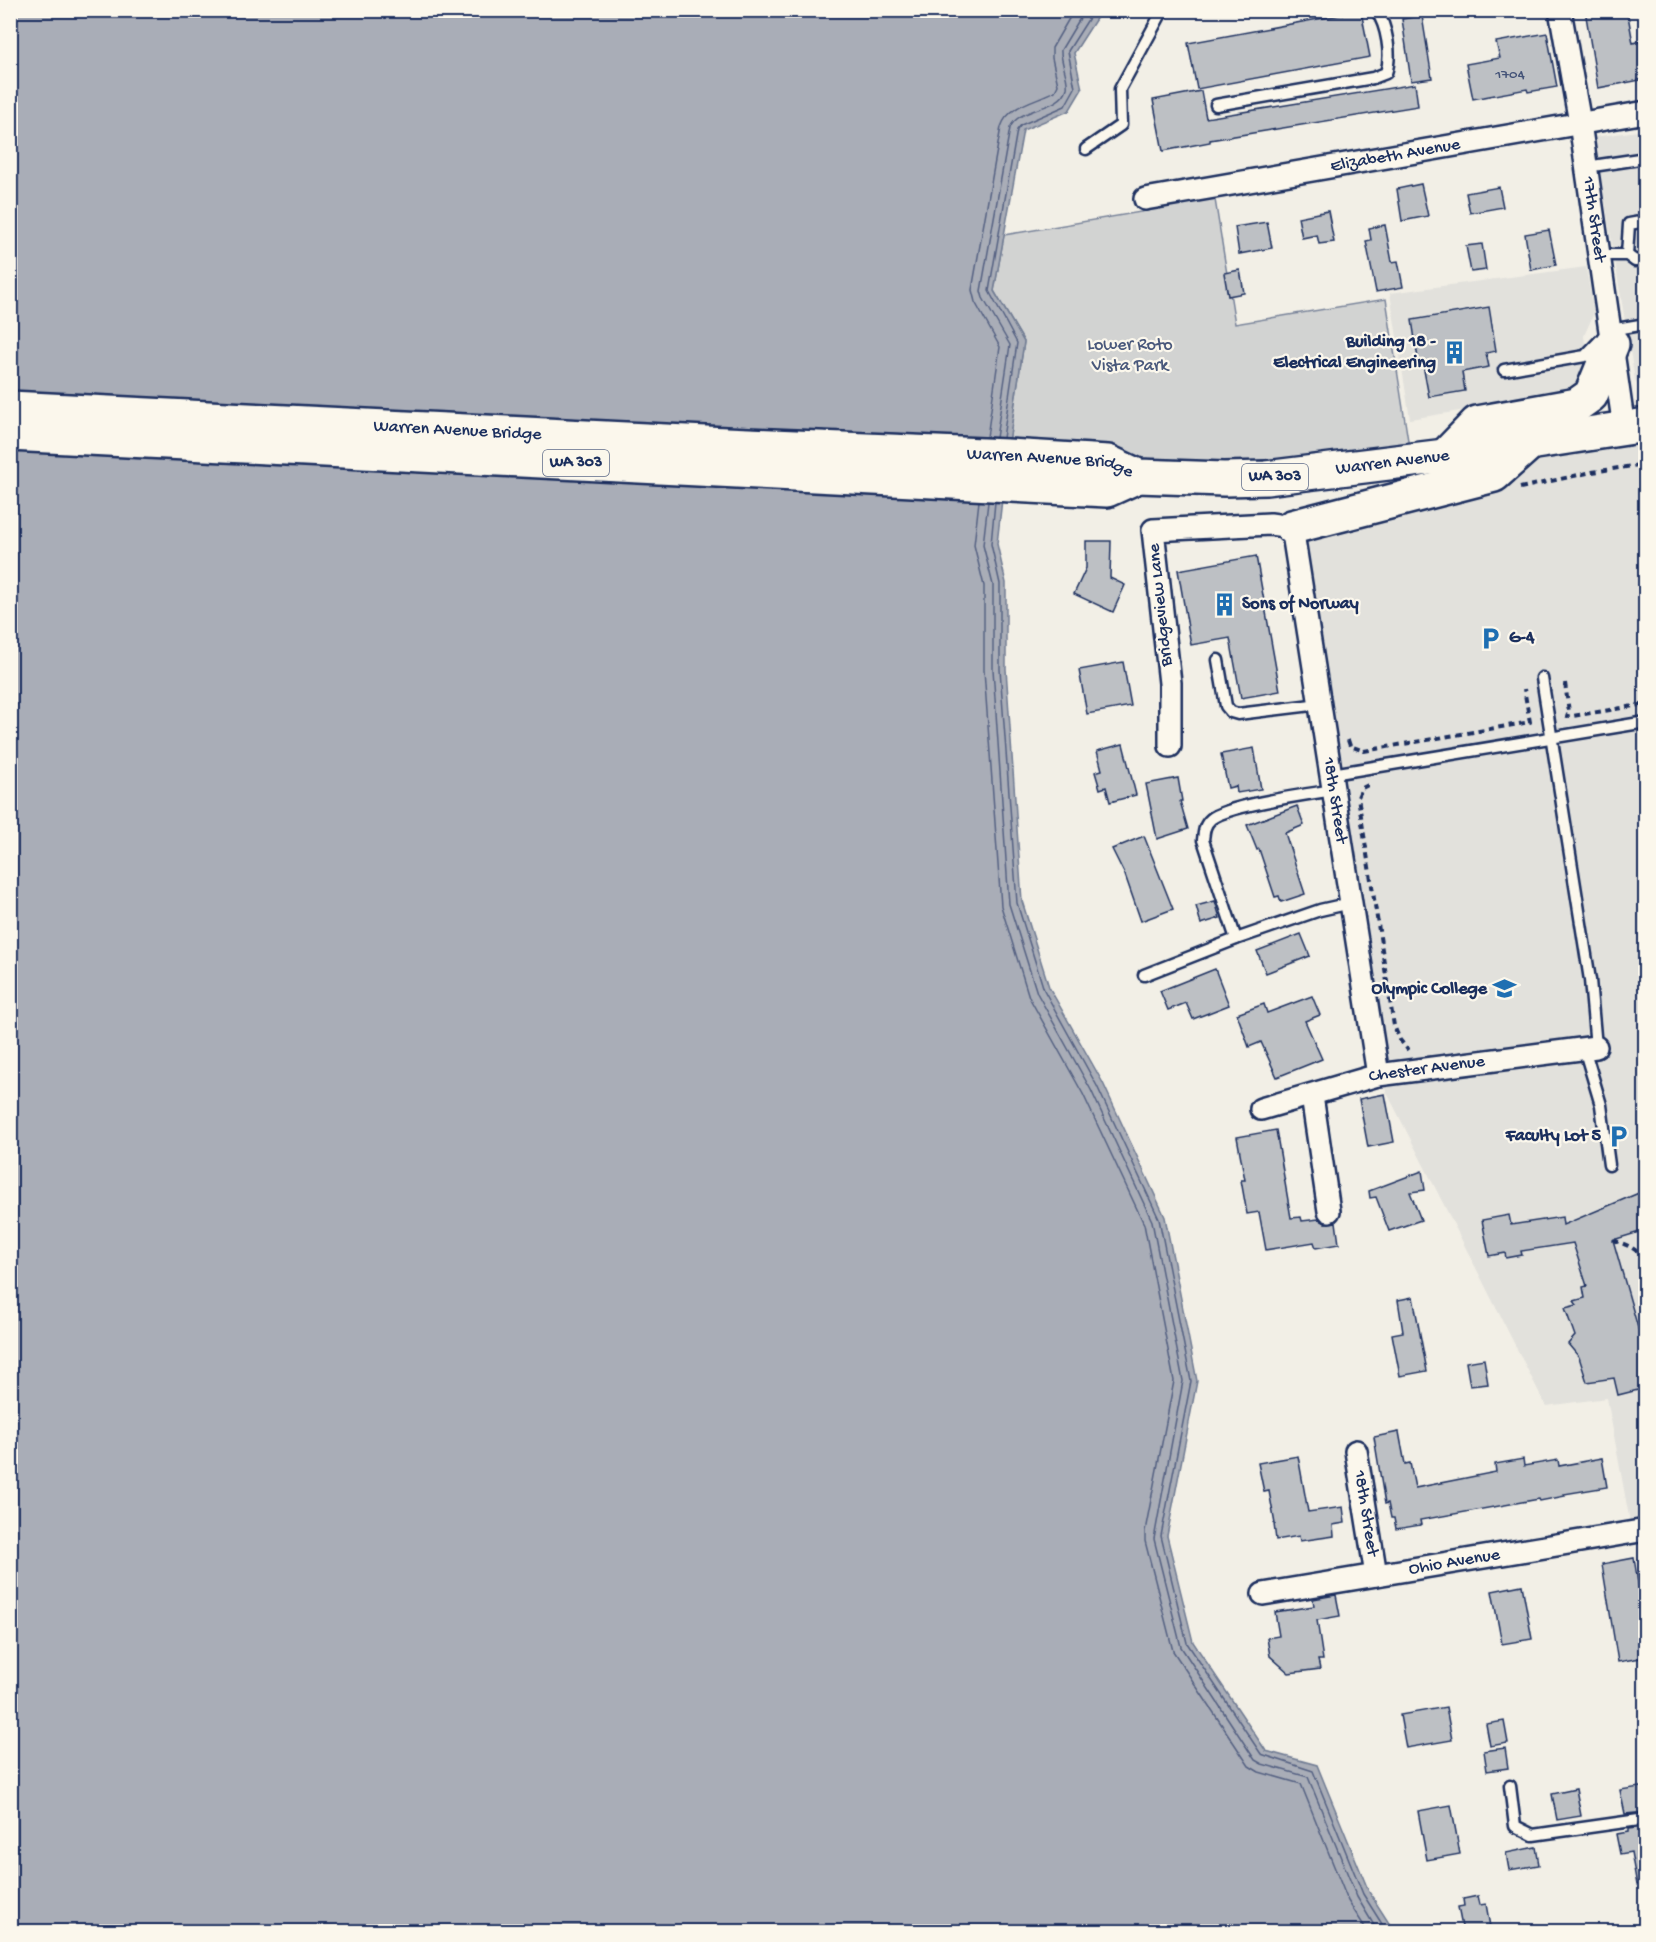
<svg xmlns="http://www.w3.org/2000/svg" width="1656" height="1942" font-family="'Gochi Hand',sans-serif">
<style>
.built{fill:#e2e1dc}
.green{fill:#d2d3d2;stroke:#768198;stroke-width:1.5}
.water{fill:#a9adb7;stroke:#707b93;stroke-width:1.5}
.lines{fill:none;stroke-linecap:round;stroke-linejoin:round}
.shore{stroke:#546182;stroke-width:1.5}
.building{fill:#bdc0c4;stroke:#1b2f5e;stroke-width:1.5}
.service-casing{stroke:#1b2f5e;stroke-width:15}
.minor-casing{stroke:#1b2f5e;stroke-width:26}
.primary-casing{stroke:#1b2f5e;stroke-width:38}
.path{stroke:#1b2f5e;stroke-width:4;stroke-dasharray:6 4.5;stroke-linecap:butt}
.service{stroke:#fbf7ec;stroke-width:10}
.minor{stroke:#fbf7ec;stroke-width:21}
.primary{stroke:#fbf7ec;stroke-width:33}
.labels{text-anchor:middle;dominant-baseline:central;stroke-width:4.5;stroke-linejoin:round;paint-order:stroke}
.number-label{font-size:15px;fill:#445378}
.shield{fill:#fbf7ec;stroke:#5e6b89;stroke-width:1.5}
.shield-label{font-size:16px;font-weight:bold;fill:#1b2f5e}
.street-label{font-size:18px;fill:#1b2f5e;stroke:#fbf7ec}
.poi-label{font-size:18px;font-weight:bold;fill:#1b2f5e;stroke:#fbf7ec;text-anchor:end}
.park-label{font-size:18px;fill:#49587b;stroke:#fbf7ec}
</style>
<rect width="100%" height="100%" fill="#f2efe6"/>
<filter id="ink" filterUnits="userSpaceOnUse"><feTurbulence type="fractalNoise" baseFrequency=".0167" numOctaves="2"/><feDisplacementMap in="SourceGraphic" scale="12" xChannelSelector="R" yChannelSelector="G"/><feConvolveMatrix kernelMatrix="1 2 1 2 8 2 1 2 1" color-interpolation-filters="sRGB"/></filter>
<g filter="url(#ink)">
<g class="built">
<polygon points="1645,130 1645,390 1639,388 1635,380 1594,137"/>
<polygon points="1586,267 1594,313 1584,336 1589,375 1572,393 1410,419 1390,293"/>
<polygon points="1645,424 1645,1519 1630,1522 1607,1398 1546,1406 1378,1075 1292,527 1530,443"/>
</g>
<polygon class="green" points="1213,187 1235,324 1386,299 1411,460 1310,473 1007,456 1024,342 994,291 1004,235 1147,211 1145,199"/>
<polygon class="water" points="11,11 1101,11 1074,53 1082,89 1069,111 1023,130 994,291 1024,342 1007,455 997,544 1006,583 1006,669 1022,901 1049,987 1103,1083 1165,1217 1197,1381 1167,1536 1193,1642 1266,1751 1317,1765 1369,1892 1394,1931 11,1932"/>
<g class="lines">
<g class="shore">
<path d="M987,437L1000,347L975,302L972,290L1001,127C1008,105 1036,101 1055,91L1058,85L1052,58V48L1074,10"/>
<path d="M996,438L1010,345L983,298L981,291L1010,128C1019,106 1061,111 1067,88C1069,79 1060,61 1061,50L1085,10"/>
<polyline points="1003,438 1017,343 989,291 1017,130 1021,125 1065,106 1075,88 1068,51 1094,10"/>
<polyline points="979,501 974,545 984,586 984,670 1001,906 1029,997 1083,1094 1144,1224 1174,1381 1145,1531 1145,1541 1173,1651 1249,1766 1259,1772 1301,1784 1348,1901 1368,1932"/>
<polyline points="988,502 983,545 993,585 993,669 1009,904 1037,993 1091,1090 1152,1221 1183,1381 1154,1539 1181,1647 1255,1760 1262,1764 1308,1777 1357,1897 1378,1932"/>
<polyline points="995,502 991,544 1000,584 1000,669 1017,903 1044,990 1097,1086 1159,1219 1191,1381 1161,1536 1187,1643 1261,1754 1313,1771 1363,1894 1387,1932"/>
</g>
</g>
<g class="building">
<polygon points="1585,10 1627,10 1633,43 1646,40 1646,79 1598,88"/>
<polygon points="1361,11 1370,57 1197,89 1188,43"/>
<polygon points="1422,16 1432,78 1411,81 1402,19"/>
<polygon points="1547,33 1557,87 1528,92 1527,89 1473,99 1466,64 1500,58 1496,42"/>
<polygon points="1415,84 1418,106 1210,140 1210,142 1163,151 1153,100 1201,91 1206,118"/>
<polygon points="1421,184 1428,216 1402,221 1397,189"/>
<polygon points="1499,187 1503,207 1470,213 1466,193"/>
<polygon points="1328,211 1334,242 1319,244 1317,235 1302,238 1298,217"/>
<polygon points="1267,222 1272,248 1239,254 1235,227"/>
<polygon points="1385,225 1392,262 1398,261 1403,287 1376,292 1366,241 1371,240 1369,228"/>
<polygon points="1549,230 1556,265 1531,270 1525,234"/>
<polygon points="1482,244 1486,270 1471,272 1466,246"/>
<polygon points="1240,270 1244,293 1228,296 1224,273"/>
<polygon points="1489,307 1496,351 1486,353 1489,367 1462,372 1465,391 1429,397 1423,365 1419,365 1412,320"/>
<polygon points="1086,541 1111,541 1110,578 1125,585 1113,612 1074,594 1086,568"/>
<polygon points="1256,556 1280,691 1241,698 1230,638 1191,645 1178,570"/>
<polygon points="1123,662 1131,706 1087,714 1079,670"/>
<polygon points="1123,744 1136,795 1110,802 1106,787 1100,789 1095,772 1102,770 1097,751"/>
<polygon points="1254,748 1261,789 1237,793 1236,786 1228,788 1221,754"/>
<polygon points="1178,778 1182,801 1180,801 1188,829 1157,839 1146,784"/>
<polygon points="1297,806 1304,825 1285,833 1305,894 1281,902 1279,896 1275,897 1259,849 1257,850 1247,825"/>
<polygon points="1144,836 1173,909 1141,921 1125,875 1112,849"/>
<polygon points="1215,901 1220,918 1201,924 1196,906"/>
<polygon points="1301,934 1310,956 1266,973 1257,951"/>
<polygon points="1215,969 1229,1005 1193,1019 1186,1003 1168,1010 1160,991"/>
<polygon points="1312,996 1320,1015 1305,1021 1322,1059 1277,1077 1261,1042 1249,1047 1237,1014 1264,1004 1267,1013"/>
<polygon points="1385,1094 1394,1142 1368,1147 1359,1099"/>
<polygon points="1276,1130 1291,1218 1301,1217 1302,1221 1319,1219 1325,1223 1336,1222 1339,1244 1316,1248 1314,1242 1266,1250 1259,1212 1247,1214 1241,1180 1245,1180 1237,1137"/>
<polygon points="1422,1171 1425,1190 1410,1192 1421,1220 1389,1231 1376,1197 1370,1198 1369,1191"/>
<polygon points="1646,1190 1646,1230 1613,1240 1640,1335 1646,1332 1646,1388 1618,1395 1614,1378 1587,1382 1579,1357 1568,1344 1575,1336 1565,1308 1577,1305 1574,1301 1585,1298 1583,1287 1587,1286 1573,1243 1521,1251 1522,1255 1506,1258 1505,1253 1489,1256 1482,1220 1509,1215 1511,1225 1562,1217 1563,1225"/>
<polygon points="1413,1297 1427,1371 1400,1376 1392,1334 1403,1332 1398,1300"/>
<polygon points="1484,1359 1488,1384 1470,1386 1466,1362"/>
<polygon points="1399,1432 1405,1464 1410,1463 1415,1488 1496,1472 1495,1464 1523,1459 1524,1466 1558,1460 1559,1466 1602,1458 1607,1487 1564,1494 1565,1496 1540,1501 1539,1499 1420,1520 1421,1525 1396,1529 1394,1518 1391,1518 1388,1503 1385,1504 1374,1437"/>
<polygon points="1298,1456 1308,1512 1343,1507 1345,1523 1333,1525 1334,1536 1300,1541 1299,1536 1276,1540 1274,1524 1275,1524 1269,1491 1264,1492 1258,1463"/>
<polygon points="1634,1558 1646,1633 1646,1657 1618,1662 1602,1564"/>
<polygon points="1522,1585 1532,1639 1502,1644 1492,1591"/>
<polygon points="1336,1595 1340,1616 1317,1620 1323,1660 1318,1660 1320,1669 1289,1673 1270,1656 1267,1638 1279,1636 1275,1612 1314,1606 1313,1599"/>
<polygon points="1446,1707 1452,1740 1406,1748 1400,1715"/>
<polygon points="1504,1721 1508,1743 1490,1746 1486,1724"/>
<polygon points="1505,1748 1508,1768 1487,1771 1484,1751"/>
<polygon points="1646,1786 1646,1812 1625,1814 1620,1790"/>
<polygon points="1576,1789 1581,1816 1557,1820 1552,1794"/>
<polygon points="1451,1805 1460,1854 1427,1860 1418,1811"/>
<polygon points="1646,1827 1646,1884 1637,1885 1631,1852 1620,1854 1616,1834 1628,1832 1628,1829"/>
<polygon points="1536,1847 1539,1865 1509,1870 1506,1853"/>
<polygon points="1478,1896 1480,1905 1486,1904 1491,1932 1463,1932 1458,1907 1464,1906 1463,1899"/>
</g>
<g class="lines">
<defs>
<g id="service">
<path d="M1216,105L1373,78L1386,73C1392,55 1387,26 1376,10"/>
<polyline points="1086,149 1121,125 1120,89 1163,10"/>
<polyline points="1586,167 1646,158"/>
<polyline points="1599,255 1627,255 1635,261 1646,259"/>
<polyline points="1627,255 1629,224 1646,221"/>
<polyline points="1504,370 1585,356 1610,330 1646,324"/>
<polyline points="1218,660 1226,706 1231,712 1238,714 1320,704"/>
<polyline points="1542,678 1590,980 1596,1047"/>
<polyline points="1332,774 1646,722"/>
<path d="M1334,790C1309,794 1228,805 1211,819C1204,825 1204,832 1203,840L1236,939L1320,910L1351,903"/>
<polyline points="1144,975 1236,939"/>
<polyline points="1584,1048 1601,1105 1609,1165"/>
<polyline points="1510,1786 1515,1826 1533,1835 1646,1819"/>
</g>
<g id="minor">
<path id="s1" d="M1560,10L1580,123L1624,428"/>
<path id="s2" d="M1145,199L1646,112"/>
<path id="s3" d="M1170,746V683L1153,530L1270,524L1292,527L1378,1075"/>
<polyline points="1312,1096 1329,1211"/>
<path id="s4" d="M1261,1109L1378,1075L1596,1047"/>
<path id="s5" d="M1356,1451L1376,1575"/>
<path id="s6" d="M1263,1594L1646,1530"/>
</g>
<g id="primary">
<path id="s7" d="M10,408L726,444L1007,456L1108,462L1138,476L1224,479L1266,478L1445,456L1646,425"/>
<polyline points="10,434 1107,490 1138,476"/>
<polyline points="1445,456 1477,423 1577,405 1591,395 1612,344"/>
<polyline points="1292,527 1494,475 1530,443"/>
</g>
</defs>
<use href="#service" class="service-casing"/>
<use href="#minor" class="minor-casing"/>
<use href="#primary" class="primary-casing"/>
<g class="path">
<polyline points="1247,10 1250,13 1279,14 1291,10"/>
<polyline points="1520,488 1592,472 1646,464"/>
<polyline points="1565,683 1569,712 1567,717 1646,704"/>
<polyline points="1348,740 1350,746 1364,751 1530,722 1524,689"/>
<polyline points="1368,785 1362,788 1358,797 1394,1026 1400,1040 1408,1050"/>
<path d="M1613,1240C1627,1245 1638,1248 1646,1263"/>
<polyline points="1640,1335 1646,1330"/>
</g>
<use href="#service" class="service"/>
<use href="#minor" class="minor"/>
<use href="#primary" class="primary"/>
</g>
</g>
<defs>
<symbol id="building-bare" viewBox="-9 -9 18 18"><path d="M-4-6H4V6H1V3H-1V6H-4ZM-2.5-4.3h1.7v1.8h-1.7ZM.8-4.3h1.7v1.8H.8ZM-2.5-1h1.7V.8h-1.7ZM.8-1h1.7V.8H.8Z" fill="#1f6fb2" stroke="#fbf7ec" stroke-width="2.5" paint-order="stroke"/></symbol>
<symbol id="parking-bare" viewBox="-9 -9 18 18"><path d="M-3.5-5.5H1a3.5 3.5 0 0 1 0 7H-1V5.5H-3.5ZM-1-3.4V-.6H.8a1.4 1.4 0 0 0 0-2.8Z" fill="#1f6fb2" stroke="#fbf7ec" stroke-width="2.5" paint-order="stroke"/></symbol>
<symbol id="university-bare" viewBox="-9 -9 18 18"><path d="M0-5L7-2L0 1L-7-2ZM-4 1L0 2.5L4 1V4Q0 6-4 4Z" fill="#1f6fb2" stroke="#fbf7ec" stroke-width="2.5" paint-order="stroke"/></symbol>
</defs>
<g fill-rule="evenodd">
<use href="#building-bare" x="1438" y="336" width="33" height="33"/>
<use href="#building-bare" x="1208" y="588" width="33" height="33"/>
<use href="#parking-bare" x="1474" y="622" width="33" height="33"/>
<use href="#university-bare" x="1488" y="972" width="33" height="33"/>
<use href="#parking-bare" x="1602" y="1120" width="33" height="33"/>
</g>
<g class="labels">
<g class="number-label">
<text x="1510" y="75">1704</text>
</g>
<g class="shield">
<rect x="543" y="450" width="66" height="26" rx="4.5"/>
<rect x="1242" y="464" width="66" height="26" rx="4.5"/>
</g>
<g class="shield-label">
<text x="576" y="463">WA 303</text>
<text x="1275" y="477">WA 303</text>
</g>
<g class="street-label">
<text stroke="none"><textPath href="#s2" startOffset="254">Elizabeth Avenue</textPath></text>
<text stroke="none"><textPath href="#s1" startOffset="212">17th Street</textPath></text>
<text stroke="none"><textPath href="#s7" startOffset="448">Warren Avenue Bridge</textPath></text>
<text stroke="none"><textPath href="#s7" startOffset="1388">Warren Avenue</textPath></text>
<text stroke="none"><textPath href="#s7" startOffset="1042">Warren Avenue Bridge</textPath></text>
<text transform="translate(1161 605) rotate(-96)">Bridgeview Lane</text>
<text stroke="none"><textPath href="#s3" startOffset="633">18th Street</textPath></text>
<text stroke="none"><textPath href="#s4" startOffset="171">Chester Avenue</textPath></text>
<text stroke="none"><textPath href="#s5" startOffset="63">18th Street</textPath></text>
<text stroke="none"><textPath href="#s6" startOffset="194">Ohio Avenue</textPath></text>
</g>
<g class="poi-label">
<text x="1436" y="342">Building 18 -<tspan x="1436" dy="21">Electrical Engineering</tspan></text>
<text x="1242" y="604" text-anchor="start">Sons of Norway</text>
<text x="1509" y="638" text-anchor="start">G-4</text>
<text x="1487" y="989">Olympic College</text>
<text x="1601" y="1136">Faculty Lot 5</text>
</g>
<g class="park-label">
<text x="1130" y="345">Lower Roto<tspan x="1130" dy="21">Vista Park</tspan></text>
</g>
</g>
<rect width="1656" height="1942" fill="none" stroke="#fbf7ec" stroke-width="36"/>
<rect x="18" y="18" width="1620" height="1906" fill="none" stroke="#1b2f5e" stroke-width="2" filter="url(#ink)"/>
</svg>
